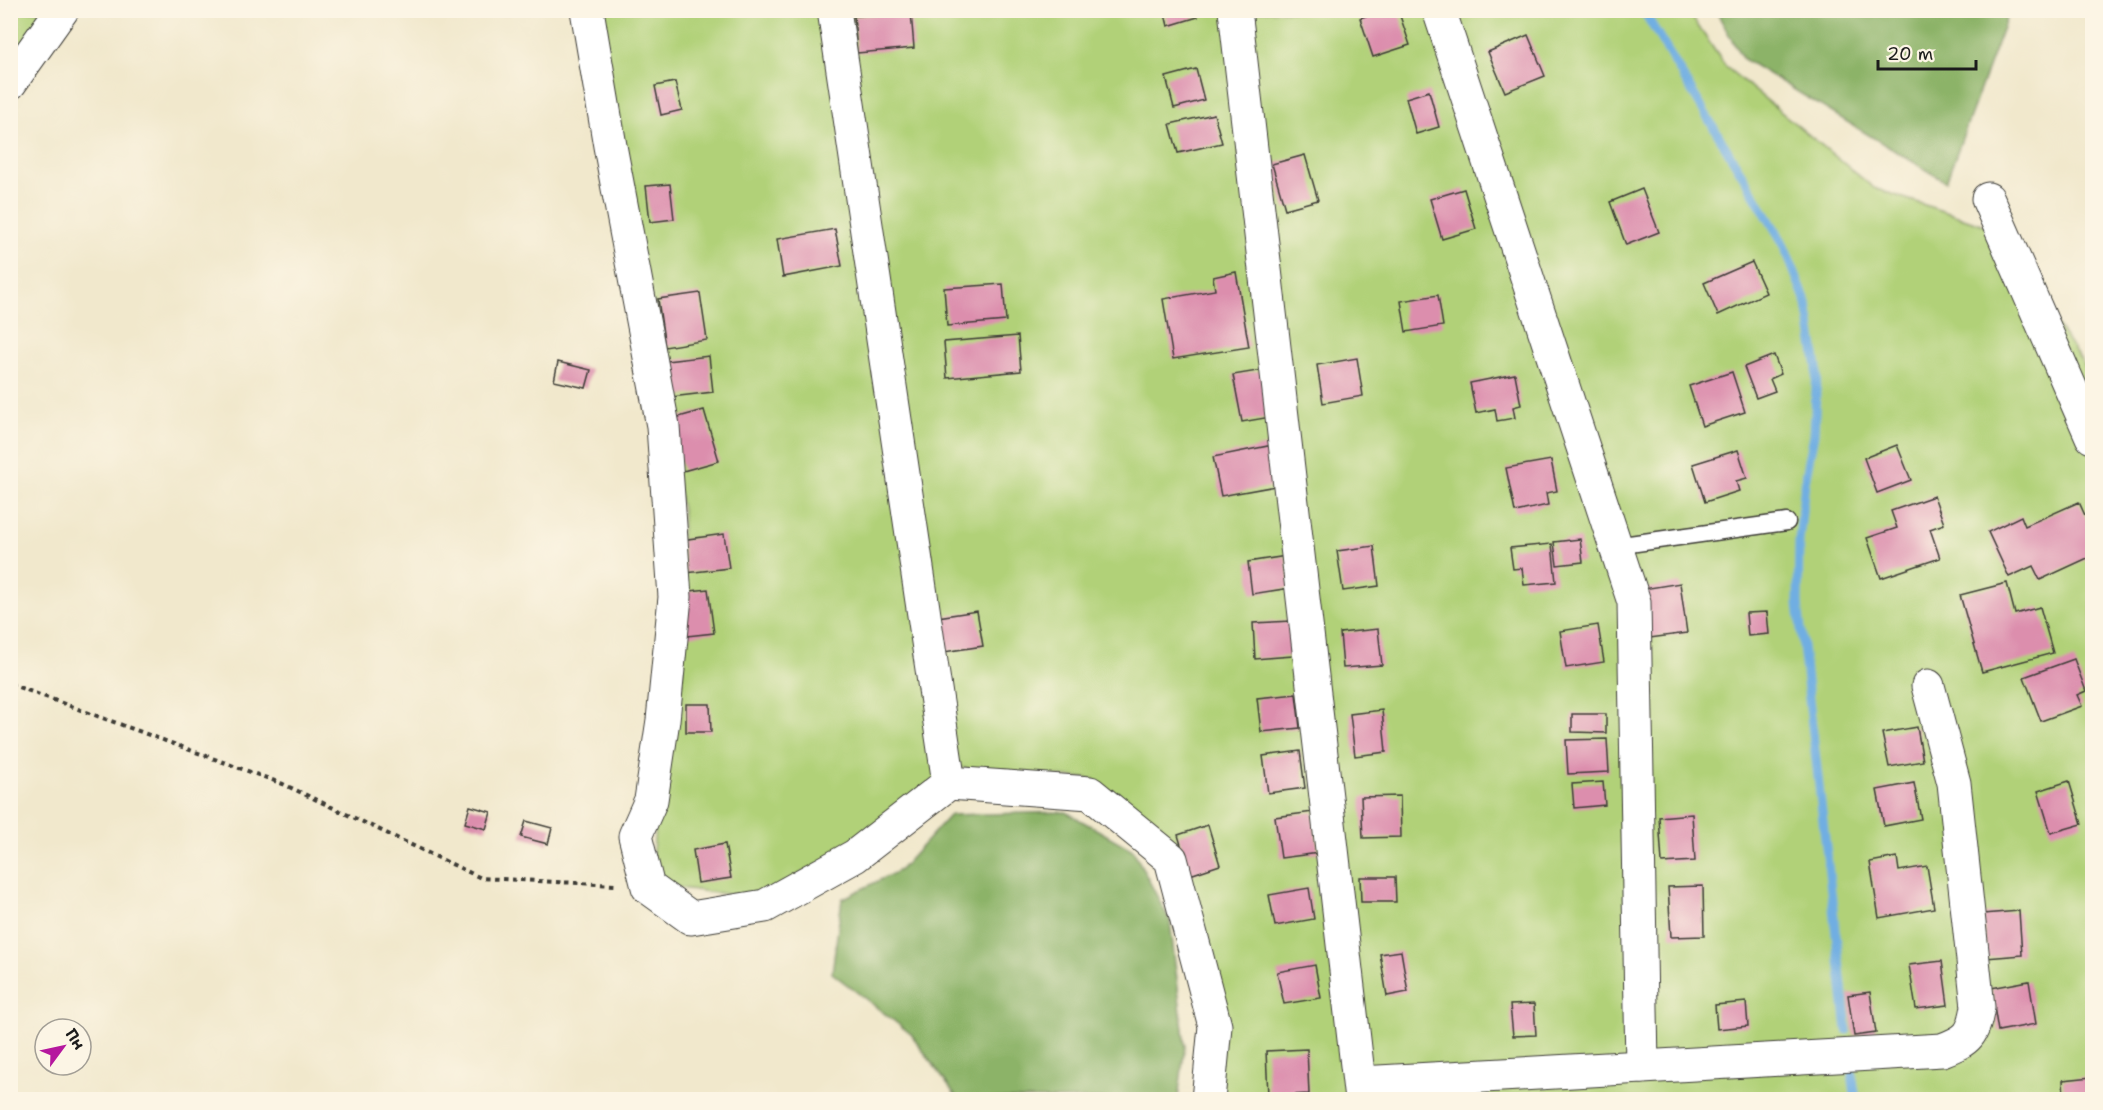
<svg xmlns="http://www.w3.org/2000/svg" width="2103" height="1110" font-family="'Shantell Sans',sans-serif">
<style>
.green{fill:#b1d178;stroke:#66764a;stroke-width:1.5}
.forest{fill:#8cb368;stroke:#546842;stroke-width:1.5}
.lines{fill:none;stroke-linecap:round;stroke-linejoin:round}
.stream{stroke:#6faee2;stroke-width:9}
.building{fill:#dc8ead}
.lane-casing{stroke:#3c3b36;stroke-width:19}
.street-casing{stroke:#3c3b36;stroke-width:35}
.path{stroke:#3c3b36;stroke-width:4;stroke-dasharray:4.5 4.5;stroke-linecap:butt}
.lane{stroke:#fff;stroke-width:16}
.street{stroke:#fff;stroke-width:33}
</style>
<rect width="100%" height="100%" fill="#fcf5e5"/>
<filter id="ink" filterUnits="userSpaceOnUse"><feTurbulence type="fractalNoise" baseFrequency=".0167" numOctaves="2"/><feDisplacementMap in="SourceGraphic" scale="12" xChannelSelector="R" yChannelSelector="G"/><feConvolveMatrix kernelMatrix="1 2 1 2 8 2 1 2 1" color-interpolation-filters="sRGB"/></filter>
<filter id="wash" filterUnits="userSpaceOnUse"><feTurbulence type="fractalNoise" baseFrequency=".008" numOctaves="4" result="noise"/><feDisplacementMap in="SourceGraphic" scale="24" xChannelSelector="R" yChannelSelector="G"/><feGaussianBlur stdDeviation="1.35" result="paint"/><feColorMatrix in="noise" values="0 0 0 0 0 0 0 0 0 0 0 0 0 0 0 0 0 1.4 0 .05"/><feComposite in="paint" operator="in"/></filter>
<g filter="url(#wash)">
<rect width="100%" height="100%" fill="#f1e8cc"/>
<g class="green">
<polygon points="11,11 57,11 11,68"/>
<polygon points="596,11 1688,11 1726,67 1874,188 1990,227 2092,377 2092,1099 1221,1099 1178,852 1093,779 960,768 849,848 756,898 650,884 683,516"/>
</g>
<g class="forest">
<polygon points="1716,11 2009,11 1946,182 1742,58"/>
<polygon points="1066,812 1133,850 1170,921 1185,1046 1178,1099 958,1099 911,1034 832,973 842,899 900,870 950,815"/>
</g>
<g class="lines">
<g class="stream">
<polyline points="1643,10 1782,241 1807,304 1817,368 1814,434 1805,482 1799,541 1798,603 1847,1030"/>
<polyline points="1852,1073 1856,1100"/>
</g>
</g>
<g id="blocks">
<g class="building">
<polygon points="477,10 509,10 509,15 477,12"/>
<polygon points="1164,10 1196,10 1198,17 1168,26"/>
<polygon points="1383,10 1398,10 1410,45 1373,57 1360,18"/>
<polygon points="911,12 914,48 857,53 854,16"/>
<polygon points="1528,35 1545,76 1505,92 1488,52"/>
<polygon points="1196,69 1204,100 1174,108 1166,77"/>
<polygon points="675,82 682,110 661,115 655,86"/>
<polygon points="1429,91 1439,127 1416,134 1406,98"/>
<polygon points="1214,114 1222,143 1178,153 1170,124"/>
<polygon points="1305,155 1318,200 1285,209 1272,164"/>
<polygon points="670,184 674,219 650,222 646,186"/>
<polygon points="1464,189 1476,229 1442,239 1430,199"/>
<polygon points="1642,189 1659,232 1626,245 1610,202"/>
<polygon points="835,229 842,266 783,277 777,239"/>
<polygon points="1752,262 1766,293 1718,315 1704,283"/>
<polygon points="1236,272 1249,347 1173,359 1163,299 1215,290 1213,277"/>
<polygon points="1003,284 1006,321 947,326 944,288"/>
<polygon points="700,293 707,340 665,347 658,299"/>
<polygon points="1438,295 1443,326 1406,332 1401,301"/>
<polygon points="1018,336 1021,371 947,378 944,342"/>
<polygon points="1774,355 1781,374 1770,379 1775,391 1756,398 1744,367"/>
<polygon points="709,356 713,392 663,398 658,362"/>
<polygon points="1357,358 1363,396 1323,403 1317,365"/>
<polygon points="558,362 591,370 586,388 554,381"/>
<polygon points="1263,370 1271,417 1242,422 1233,375"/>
<polygon points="1732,372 1745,412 1702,426 1689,386"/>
<polygon points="1515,374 1521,405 1513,407 1515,418 1497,421 1495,409 1476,413 1470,383"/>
<polygon points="704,410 719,461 683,471 668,420"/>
<polygon points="1273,445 1281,485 1221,496 1213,457"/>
<polygon points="1897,445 1911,480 1877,493 1864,458"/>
<polygon points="1738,450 1747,478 1736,481 1739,491 1705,502 1693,464"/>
<polygon points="1551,460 1557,491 1546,493 1548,505 1515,512 1506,468"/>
<polygon points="1934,496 1944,524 1930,529 1940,558 1881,578 1867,538 1897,528 1891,511"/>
<polygon points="2079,502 2092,531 2092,556 2040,580 2033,566 2009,577 1988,532 2021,516 2025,526"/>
<polygon points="724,534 729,568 686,573 681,540"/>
<polygon points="1580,539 1583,562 1557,565 1554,542"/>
<polygon points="1552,544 1556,582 1524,585 1522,568 1513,569 1510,548"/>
<polygon points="1374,546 1379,586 1343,591 1337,551"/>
<polygon points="1286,556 1290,588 1252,594 1248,562"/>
<polygon points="1680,583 1687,633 1650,638 1643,589"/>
<polygon points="2007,583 2015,614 2040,607 2053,653 1982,672 1960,595"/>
<polygon points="708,589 714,633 687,636 681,592"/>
<polygon points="977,611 983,646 944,652 938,617"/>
<polygon points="1767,612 1769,634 1748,636 1746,613"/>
<polygon points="1291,621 1293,656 1255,659 1253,623"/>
<polygon points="1598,625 1604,662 1566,668 1560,631"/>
<polygon points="1378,629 1382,665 1343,668 1340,633"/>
<polygon points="2074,659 2086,691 2077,695 2082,706 2041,721 2024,677"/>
<polygon points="1296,694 1300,728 1261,732 1257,698"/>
<polygon points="686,704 710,704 711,732 686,732"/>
<polygon points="1382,710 1386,752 1355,756 1350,714"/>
<polygon points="1572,714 1606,714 1606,733 1572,732"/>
<polygon points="1917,727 1923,761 1889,767 1882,733"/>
<polygon points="1607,739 1609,772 1568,774 1566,740"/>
<polygon points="1300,751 1305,788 1268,793 1263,756"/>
<polygon points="2069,781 2082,824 2051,833 2038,791"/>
<polygon points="1603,782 1605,805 1574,808 1572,784"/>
<polygon points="1914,783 1921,819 1884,826 1877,790"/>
<polygon points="1400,796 1401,837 1363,838 1361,797"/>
<polygon points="470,806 491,812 486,829 465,823"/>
<polygon points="1313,812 1319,853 1281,858 1275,817"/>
<polygon points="1692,814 1695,861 1662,863 1659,817"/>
<polygon points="526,821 552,828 548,844 521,837"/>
<polygon points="1208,825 1220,865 1190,875 1178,835"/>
<polygon points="725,844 731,878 698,883 693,850"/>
<polygon points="1897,857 1899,871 1927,866 1934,908 1879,918 1870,862"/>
<polygon points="1360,877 1395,877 1396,902 1361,902"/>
<polygon points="1703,886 1704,936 1671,937 1668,887"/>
<polygon points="1309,888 1314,919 1275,926 1269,895"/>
<polygon points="2019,911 2022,955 1986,958 1983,914"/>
<polygon points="1401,951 1408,992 1387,996 1380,954"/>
<polygon points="1942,961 1948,1005 1916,1009 1909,965"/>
<polygon points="1315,965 1321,998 1284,1004 1277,972"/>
<polygon points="2029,981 2036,1024 1998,1031 1991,988"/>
<polygon points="1870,992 1876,1033 1854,1036 1848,995"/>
<polygon points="1746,1002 1748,1026 1717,1029 1715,1005"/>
<polygon points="1534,1004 1536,1035 1513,1036 1510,1005"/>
<polygon points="1307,1049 1309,1094 1268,1096 1266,1051"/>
<polygon points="2092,1077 2092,1100 2064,1100 2063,1080"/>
</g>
</g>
</g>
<g filter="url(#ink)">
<use href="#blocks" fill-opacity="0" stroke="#3c3b36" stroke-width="1.5"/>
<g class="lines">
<defs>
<polyline id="lane" points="1615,546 1787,522"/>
<g id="street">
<polyline points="587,10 610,146 663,426 675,597 663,720 651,800 635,836 648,887 691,918 765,906 855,856 949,783"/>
<polyline points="834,10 949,783 1090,793 1171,859 1215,1026 1208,1100"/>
<polyline points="1235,10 1361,1100"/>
<polyline points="1439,10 1634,602 1642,1067"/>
<polyline points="10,83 62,10"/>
<polyline points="1988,199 2092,437"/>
<path d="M1361,1083L1942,1050C1969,1040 1973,1035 1978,1007L1954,783L1928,686"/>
</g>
</defs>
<use href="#lane" class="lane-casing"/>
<use href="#street" class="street-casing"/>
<polyline class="path" points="10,684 283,784 481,878 615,885"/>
<use href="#lane" class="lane"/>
<use href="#street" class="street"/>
</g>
</g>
<rect width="2103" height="1110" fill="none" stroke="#fcf5e5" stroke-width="36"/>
<g transform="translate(63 1047) rotate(57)"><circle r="28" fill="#fcf5e5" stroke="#a29e95" stroke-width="1.5"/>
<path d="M0-4.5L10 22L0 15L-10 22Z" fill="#b5179e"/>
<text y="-9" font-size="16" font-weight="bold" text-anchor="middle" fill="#1c1c1c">Пн</text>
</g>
<path d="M1878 60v9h98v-9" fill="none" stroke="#1c1c1c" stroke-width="3"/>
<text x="1887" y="60" font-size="18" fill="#1c1c1c" stroke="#fcf5e5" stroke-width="4.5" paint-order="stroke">20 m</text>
</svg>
